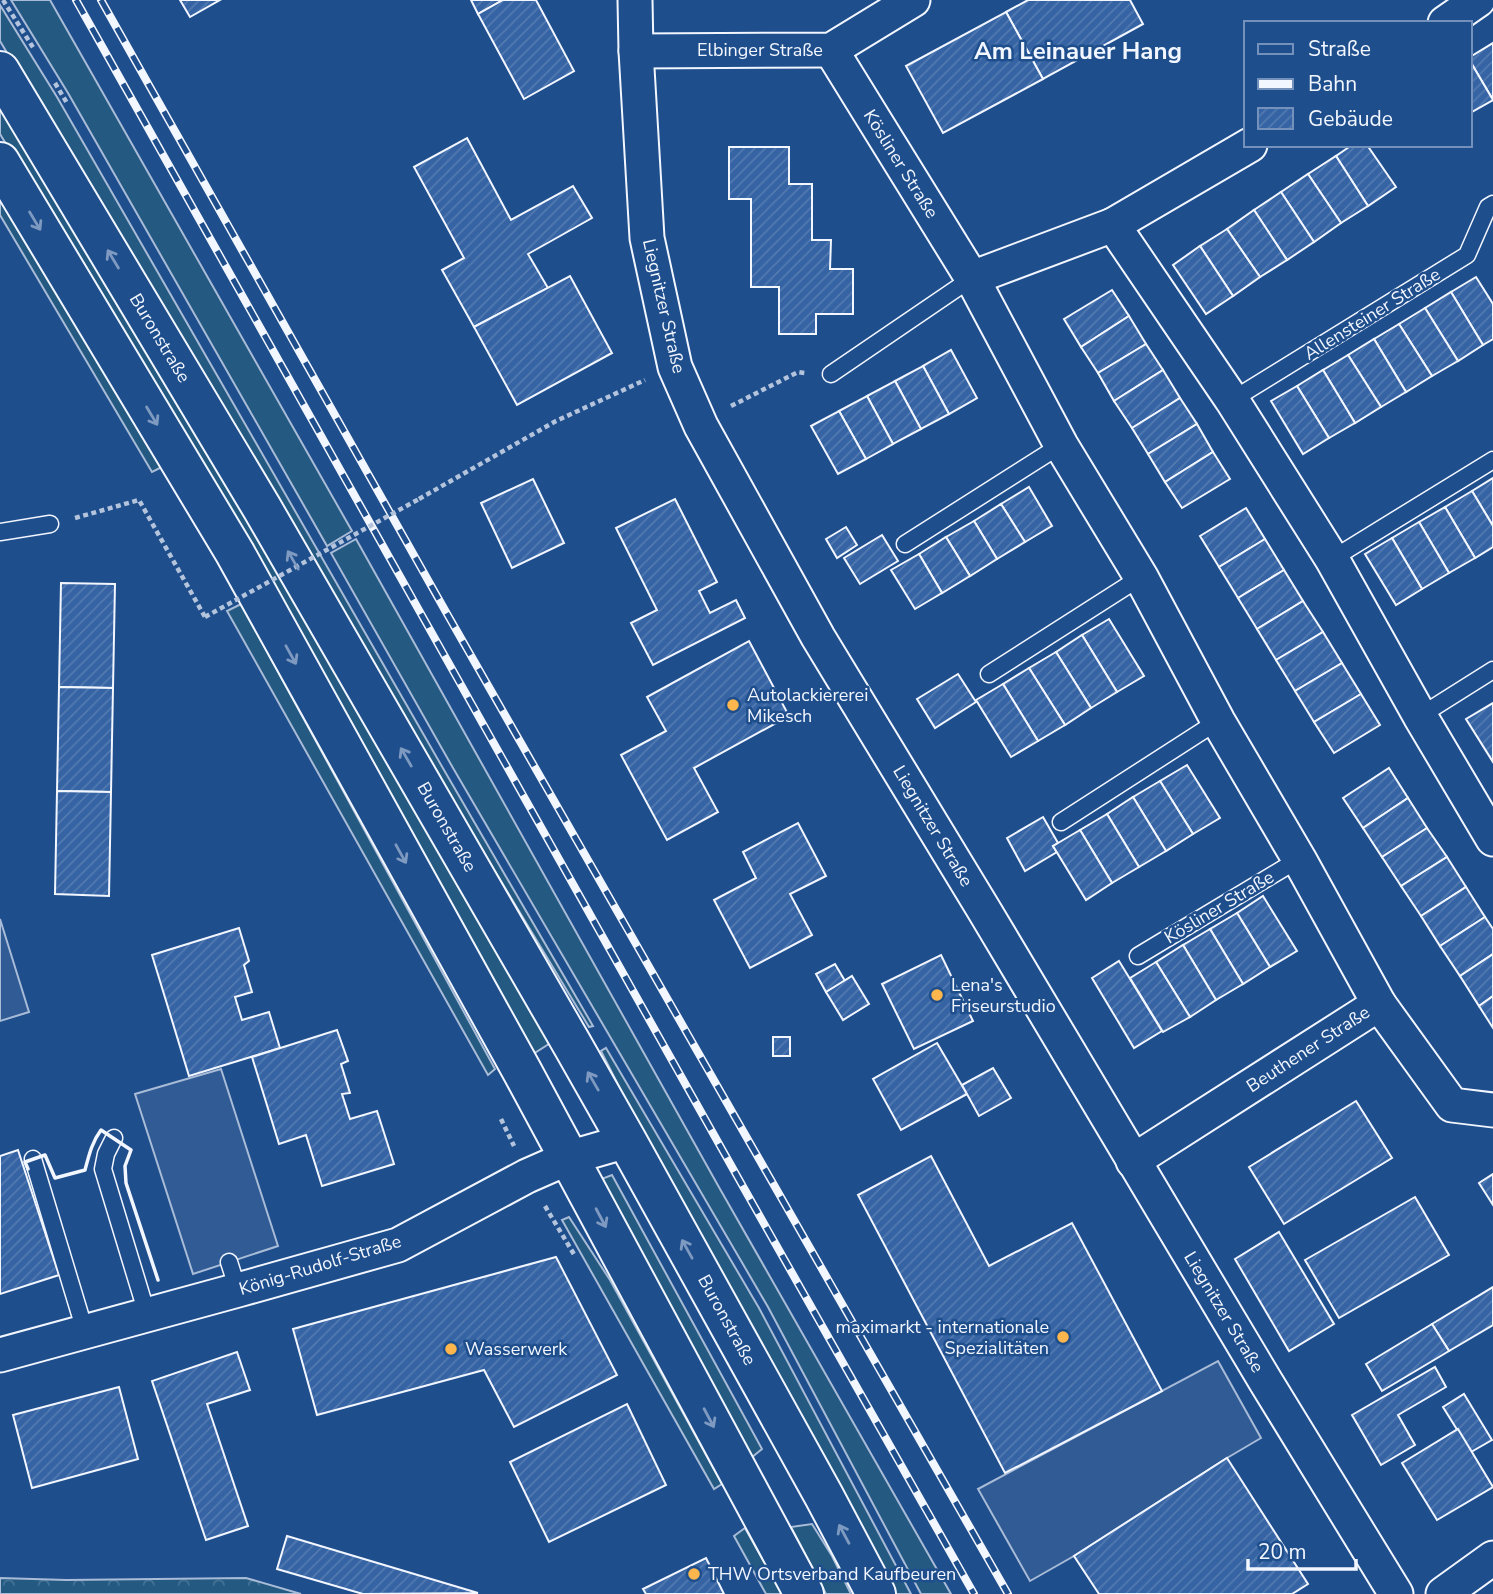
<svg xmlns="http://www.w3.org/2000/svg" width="1493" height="1594" font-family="'Nunito Sans',sans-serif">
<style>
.grass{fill:#245a82;stroke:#a8bbd7;stroke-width:2}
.forest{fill:url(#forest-crowns);stroke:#a8bbd7;stroke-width:2}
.parking{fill:#305b95;stroke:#a8bbd7;stroke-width:2}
.building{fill:url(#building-hatch);stroke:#f2f6ff;stroke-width:2}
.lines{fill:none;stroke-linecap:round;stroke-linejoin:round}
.lane-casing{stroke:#f2f6ff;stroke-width:19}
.street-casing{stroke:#f2f6ff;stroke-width:37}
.secondary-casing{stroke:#f2f6ff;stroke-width:42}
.path{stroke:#b3c4dc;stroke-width:4.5;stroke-dasharray:5 3.5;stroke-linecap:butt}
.lane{stroke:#1f4e8c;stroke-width:16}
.street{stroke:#1f4e8c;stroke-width:33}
.secondary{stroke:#1f4e8c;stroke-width:38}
.rail-casing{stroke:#f2f6ff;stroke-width:8}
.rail{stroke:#1f4e8c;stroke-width:5;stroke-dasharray:16;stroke-linecap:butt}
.path-bridge{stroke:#b3c4dc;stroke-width:4.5;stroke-dasharray:5 3.5;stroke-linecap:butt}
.wall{stroke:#f2f6ff;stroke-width:3.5}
.oneway{stroke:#7e9ac0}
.poi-dot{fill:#ffb74d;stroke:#1f4e8c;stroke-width:2.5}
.labels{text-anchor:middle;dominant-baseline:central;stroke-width:5;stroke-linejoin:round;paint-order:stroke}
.street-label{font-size:18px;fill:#f2f6ff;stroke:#1f4e8c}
.poi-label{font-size:18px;fill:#f2f6ff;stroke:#1f4e8c;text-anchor:start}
.district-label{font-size:24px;font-weight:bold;fill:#f2f6ff;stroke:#1f4e8c}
</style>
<defs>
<pattern id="forest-crowns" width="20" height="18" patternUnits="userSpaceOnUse" patternTransform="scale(1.75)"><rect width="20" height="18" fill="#245a82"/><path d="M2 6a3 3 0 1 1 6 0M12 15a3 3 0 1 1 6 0" fill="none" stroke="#447295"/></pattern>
<pattern id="building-hatch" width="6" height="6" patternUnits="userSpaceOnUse" patternTransform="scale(1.75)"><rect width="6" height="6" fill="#3563a3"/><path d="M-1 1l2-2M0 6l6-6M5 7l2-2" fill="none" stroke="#537ab1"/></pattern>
</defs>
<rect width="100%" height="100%" fill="#1f4e8c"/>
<g class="grass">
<polygon points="11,0 50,0 352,531 327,546 68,93"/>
<polygon points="0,5 57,97 444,770 593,1026 589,1027 310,565 275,501 0,41"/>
<polygon points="0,103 284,581 552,1042 533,1054 271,589 0,134"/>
<polygon points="0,191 164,466 152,472 0,215"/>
<polygon points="356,539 720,1189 951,1594 921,1594 768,1307 453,768 331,553"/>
<polygon points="241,604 495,1069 488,1075 227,611"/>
<polygon points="606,1048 759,1308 911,1594 894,1594 645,1138 601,1051"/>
<polygon points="612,1175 762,1449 751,1458 599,1180"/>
<polygon points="569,1217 610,1280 722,1484 714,1489 562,1220"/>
<polygon points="812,1524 832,1556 851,1594 826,1594 791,1527"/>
<polygon points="745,1528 782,1594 766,1594 734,1536"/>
</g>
<polygon class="forest" points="0,1578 66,1580 246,1578 301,1594 0,1594"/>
<g class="parking">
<polygon points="0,919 29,1012 0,1021"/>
<polygon points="221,1069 278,1246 193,1274 135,1094"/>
<polygon points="1218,1361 1261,1438 1227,1458 1074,1556 1030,1581 978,1489"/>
</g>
<g class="building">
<polygon points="180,0 220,0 190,17"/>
<polygon points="471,0 503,0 478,14"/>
<polygon points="503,0 536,0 574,71 524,99 478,14"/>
<polygon points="1028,0 1130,0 1143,24 1043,79 1006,12"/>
<polygon points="1006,12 1043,79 943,133 906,66"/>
<polygon points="1493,43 1493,100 1470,61 1470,57"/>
<polygon points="1470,61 1493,100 1470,113"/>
<polygon points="467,138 511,220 573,186 592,218 528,254 548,288 474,327 442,270 464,258 414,167"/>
<polygon points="1352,145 1367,145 1396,187 1368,206 1336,156"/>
<polygon points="729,147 789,147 789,184 812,184 812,240 831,240 830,269 853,269 853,314 816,314 816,334 779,334 779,287 751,287 751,199 729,199"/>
<polygon points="1336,156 1368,206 1341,223 1308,174"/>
<polygon points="1308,174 1341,223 1314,242 1281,192"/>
<polygon points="1281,192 1314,242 1287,260 1254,210"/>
<polygon points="1254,210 1287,260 1260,277 1227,229"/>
<polygon points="1227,229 1260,277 1233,296 1200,246"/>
<polygon points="1200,246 1233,296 1206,314 1173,265"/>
<polygon points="570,276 612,353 517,405 474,327"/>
<polygon points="1476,277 1493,304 1493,339 1483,345 1451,292"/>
<polygon points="1112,290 1129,316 1081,347 1064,319"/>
<polygon points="1451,292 1483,345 1458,361 1425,308"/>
<polygon points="1425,308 1458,361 1432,376 1399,324"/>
<polygon points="1129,316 1146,344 1098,373 1081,347"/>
<polygon points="1399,324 1432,376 1406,392 1374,339"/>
<polygon points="1374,339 1406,392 1381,407 1348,355"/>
<polygon points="1146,344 1163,370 1114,401 1098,373"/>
<polygon points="951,350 977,398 949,414 923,366"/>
<polygon points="1348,355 1381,407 1355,423 1323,370"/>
<polygon points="923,366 949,414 921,429 895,381"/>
<polygon points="1163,370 1180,398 1132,428 1114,401"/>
<polygon points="1323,370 1355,423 1329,438 1297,386"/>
<polygon points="895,381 921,429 893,444 867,396"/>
<polygon points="1297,386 1329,438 1303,454 1271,401"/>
<polygon points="867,396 893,444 866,459 839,411"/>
<polygon points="1180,398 1197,424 1148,454 1132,428"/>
<polygon points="839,411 866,459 838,474 811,426"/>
<polygon points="1197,424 1213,452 1165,482 1148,454"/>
<polygon points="1213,452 1230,479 1182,508 1165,482"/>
<polygon points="1493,478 1493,526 1472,491"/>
<polygon points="533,479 564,543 512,568 481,503"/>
<polygon points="1029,487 1052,526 1025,542 1001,504"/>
<polygon points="1472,491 1493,526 1493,547 1475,558 1445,507"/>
<polygon points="675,499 717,582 699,591 710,613 736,600 745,618 653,665 631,623 657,610 616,528"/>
<polygon points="1001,504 1025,542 997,559 974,521"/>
<polygon points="1445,507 1475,558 1449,573 1419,522"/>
<polygon points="1246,508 1265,539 1219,567 1200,536"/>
<polygon points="974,521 997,559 970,576 946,537"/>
<polygon points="1419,522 1449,573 1422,589 1392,538"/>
<polygon points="846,527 857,545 837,558 826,539"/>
<polygon points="882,535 898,561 860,584 844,558"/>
<polygon points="946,537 970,576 942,593 919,554"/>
<polygon points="1392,538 1422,589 1396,605 1365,554"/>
<polygon points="1265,539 1284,570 1238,598 1219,567"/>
<polygon points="919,554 942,593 915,609 891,570"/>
<polygon points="1284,570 1303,601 1257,629 1238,598"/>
<polygon points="61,583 115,584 113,688 59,687"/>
<polygon points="1303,601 1323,632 1276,660 1257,629"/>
<polygon points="1109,619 1144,676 1117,692 1082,635"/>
<polygon points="1323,632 1342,663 1295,691 1276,660"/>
<polygon points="1082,635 1117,692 1091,708 1056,652"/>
<polygon points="749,641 789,716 694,768 718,812 667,840 621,755 666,731 647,697"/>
<polygon points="1056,652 1091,708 1065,725 1029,668"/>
<polygon points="1342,663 1361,694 1314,722 1295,691"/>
<polygon points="1029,668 1065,725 1038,741 1003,684"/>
<polygon points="958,674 976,702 935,728 917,699"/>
<polygon points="1003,684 1038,741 1011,757 976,700"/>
<polygon points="59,687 113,688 111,792 57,791"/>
<polygon points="1361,694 1380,725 1334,753 1314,722"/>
<polygon points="1493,703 1493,762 1466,719"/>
<polygon points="1187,765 1220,818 1193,834 1160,781"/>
<polygon points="1389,768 1408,798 1363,828 1343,798"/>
<polygon points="1160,781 1193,834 1166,851 1133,797"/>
<polygon points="57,791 111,792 109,896 55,894"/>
<polygon points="1133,797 1166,851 1139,867 1107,814"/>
<polygon points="1408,798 1427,828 1382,857 1363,828"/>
<polygon points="1107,814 1139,867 1112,883 1080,830"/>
<polygon points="1043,817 1058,843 1053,846 1057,852 1025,871 1007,838"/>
<polygon points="798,823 826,876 790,894 812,935 750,968 714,900 756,878 743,852"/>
<polygon points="1427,828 1447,857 1401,886 1382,857"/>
<polygon points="1080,830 1112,883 1086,900 1053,846"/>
<polygon points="1447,857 1466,887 1421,916 1401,886"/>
<polygon points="1466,887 1485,917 1440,946 1421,916"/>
<polygon points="1263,896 1297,951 1270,967 1237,913"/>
<polygon points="1237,913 1270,967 1243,984 1210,929"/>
<polygon points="1485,917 1493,929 1493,954 1460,976 1440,946"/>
<polygon points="239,928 249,961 244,965 252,992 235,997 242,1020 269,1012 280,1048 189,1076 152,955"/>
<polygon points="1210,929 1243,984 1216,1000 1183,945"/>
<polygon points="1183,945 1216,1000 1190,1017 1156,962"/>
<polygon points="1493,954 1493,996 1479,1006 1460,976"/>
<polygon points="941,955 973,1021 914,1049 882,984"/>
<polygon points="1119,961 1162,1031 1134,1048 1092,978"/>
<polygon points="1156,962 1190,1017 1163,1032 1130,978"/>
<polygon points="835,964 845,981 826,992 816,974"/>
<polygon points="852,976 869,1004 843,1020 826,992"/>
<polygon points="1493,996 1493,1028 1479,1006"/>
<polygon points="337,1030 348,1061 341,1064 350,1093 342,1094 350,1119 377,1111 394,1164 322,1186 306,1135 279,1144 252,1057"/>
<rect x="773" y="1037" width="17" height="19"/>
<polygon points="937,1043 967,1094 901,1130 873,1079"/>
<polygon points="993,1068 1011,1098 979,1116 962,1085"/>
<polygon points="1356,1101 1392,1158 1284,1224 1249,1167"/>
<polygon points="18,1150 59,1275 0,1294 0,1156"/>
<polygon points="931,1156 989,1266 1072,1223 1162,1391 1005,1473 858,1195"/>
<polygon points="1493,1174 1493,1205 1479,1183"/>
<polygon points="1415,1197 1449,1255 1339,1318 1305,1260"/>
<polygon points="1279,1232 1334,1324 1289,1351 1235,1259"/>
<polygon points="556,1257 617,1375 514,1427 484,1370 317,1415 293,1329"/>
<polygon points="1493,1287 1493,1325 1449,1351 1432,1324"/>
<polygon points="1432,1324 1449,1351 1382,1391 1366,1364"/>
<polygon points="237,1352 250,1390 207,1404 248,1526 206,1540 152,1381"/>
<polygon points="1435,1367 1446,1387 1398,1415 1415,1445 1381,1465 1352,1415"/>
<polygon points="119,1387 138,1459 32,1488 13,1415"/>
<polygon points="1464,1394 1492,1440 1471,1452 1443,1407"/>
<polygon points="627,1404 666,1485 549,1542 510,1462"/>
<polygon points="1458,1429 1493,1487 1437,1520 1402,1463"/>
<polygon points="1227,1458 1308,1584 1292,1594 1099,1594 1074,1556"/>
<polygon points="287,1536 478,1593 363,1594 277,1569"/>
<polygon points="706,1558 724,1594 646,1594 643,1589"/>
</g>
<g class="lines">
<defs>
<g id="lane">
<polyline points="831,374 972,278"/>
<polyline points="1232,400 1467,255 1488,207 1493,204"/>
<polyline points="0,532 50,524"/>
<polyline points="905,544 1061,445"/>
<polyline points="1332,559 1493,460"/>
<polyline points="989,674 1141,577"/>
<polyline points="1420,716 1493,670"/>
<polyline points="1061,822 1218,721"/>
<polyline points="1138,956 1299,859"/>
<polyline points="114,1138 106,1154 103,1169 147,1314"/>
<polyline points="33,1159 85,1331"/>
<polyline points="229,1262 238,1290"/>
</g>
<g id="street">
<polyline points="635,0 636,51 647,238 675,367 701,426 818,637 984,910 1266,1382 1396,1594"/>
<polyline points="1445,23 1478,0"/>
<polyline points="831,50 972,278 1061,445 1141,577 1218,721 1299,859 1379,1004"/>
<polyline points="636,51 831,50 913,0"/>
<polyline points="1250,145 1113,225 1232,400 1332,559 1420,716 1493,839"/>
<polyline points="972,278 1113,225"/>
<polyline points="1133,1161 1379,1004 1452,1105 1493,1110"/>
<polyline points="0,1355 238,1290 398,1245 527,1176 568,1158 627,1141"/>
<polyline points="1443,1594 1493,1558"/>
</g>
<g id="secondary">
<polyline points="0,71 262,508 573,1046 627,1141 824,1496 876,1594"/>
<polyline points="0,162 235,553 522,1071 804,1594"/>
</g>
</defs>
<use href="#lane" class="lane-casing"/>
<use href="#street" class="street-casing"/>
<use href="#secondary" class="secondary-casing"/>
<g class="path">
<polyline points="3,0 34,49"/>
<polyline points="55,83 67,103"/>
<polyline points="731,406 798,372 805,373"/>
<polyline points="419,499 556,421 645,380"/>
<polyline points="75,518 139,500 205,617"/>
<polyline points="501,1119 514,1146"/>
<polyline points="545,1206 575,1256"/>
</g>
<use href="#lane" class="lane"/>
<use href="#street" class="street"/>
<use href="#secondary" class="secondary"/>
<defs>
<g id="rail">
<polyline points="76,0 741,1183 974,1594"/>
<polyline points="101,0 446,612 1008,1594"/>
</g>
</defs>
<use href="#rail" class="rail-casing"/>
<use href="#rail" class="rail"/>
<polyline class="path-bridge" points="205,617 419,499"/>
<path class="wall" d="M28,1169L25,1162L45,1155L55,1178L85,1170C89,1155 92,1142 101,1130L131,1150L125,1166L126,1183L158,1280"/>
</g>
<defs><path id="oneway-shaft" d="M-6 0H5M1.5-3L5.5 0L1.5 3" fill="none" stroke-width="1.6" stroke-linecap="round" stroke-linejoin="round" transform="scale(1.75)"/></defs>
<g class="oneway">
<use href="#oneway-shaft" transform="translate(35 221) rotate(59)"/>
<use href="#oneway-shaft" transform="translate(113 259) rotate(-121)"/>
<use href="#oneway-shaft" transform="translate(152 416) rotate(59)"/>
<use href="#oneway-shaft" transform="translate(293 560) rotate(-120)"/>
<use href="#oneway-shaft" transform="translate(291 655) rotate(61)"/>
<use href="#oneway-shaft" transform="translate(406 757) rotate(-120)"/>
<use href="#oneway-shaft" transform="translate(401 854) rotate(61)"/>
<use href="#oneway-shaft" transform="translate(593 1081) rotate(-120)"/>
<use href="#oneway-shaft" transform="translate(601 1218) rotate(62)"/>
<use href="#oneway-shaft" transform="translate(687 1249) rotate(-119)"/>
<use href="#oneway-shaft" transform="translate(709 1418) rotate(62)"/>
<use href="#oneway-shaft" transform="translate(844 1534) rotate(-118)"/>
</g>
<g class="poi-dot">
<circle cx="733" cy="705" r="7"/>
<circle cx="937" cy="995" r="7"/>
<circle cx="1063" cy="1337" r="7"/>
<circle cx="451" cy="1349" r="7"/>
<circle cx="694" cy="1574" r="7"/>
</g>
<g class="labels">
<g class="street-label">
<text x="760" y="50">Elbinger Straße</text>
<text transform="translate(901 164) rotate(58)">Kösliner Straße</text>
<text transform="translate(664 306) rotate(77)">Liegnitzer Straße</text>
<text transform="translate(1372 314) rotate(-32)">Allensteiner Straße</text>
<text transform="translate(160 338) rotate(59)">Buronstraße</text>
<text transform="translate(933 826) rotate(59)">Liegnitzer Straße</text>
<text transform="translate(447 827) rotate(60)">Buronstraße</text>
<text transform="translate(1219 907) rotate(-31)">Kösliner Straße</text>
<text transform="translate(1308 1049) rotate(-33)">Beuthener Straße</text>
<text transform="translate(320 1265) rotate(-17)">König-Rudolf-Straße</text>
<text transform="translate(1224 1312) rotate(59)">Liegnitzer Straße</text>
<text transform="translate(727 1320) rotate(61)">Buronstraße</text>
</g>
<g class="poi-label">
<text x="747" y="695">Autolackiererei<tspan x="747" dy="21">Mikesch</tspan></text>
<text x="951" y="985">Lena's<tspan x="951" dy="21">Friseurstudio</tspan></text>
<text x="1049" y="1327" text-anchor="end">maximarkt - internationale<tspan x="1049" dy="21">Spezialitäten</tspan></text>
<text x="465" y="1349">Wasserwerk</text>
<text x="708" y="1574">THW Ortsverband Kaufbeuren</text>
</g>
<g class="district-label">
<text x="1078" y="51">Am Leinauer Hang</text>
</g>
</g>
<rect x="1244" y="21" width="228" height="126" fill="#1f4e8c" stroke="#7391ba" stroke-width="2"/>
<rect x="1258" y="44" width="35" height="10" fill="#1f4e8c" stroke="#7391ba" stroke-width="2"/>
<text x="1308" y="56" font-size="21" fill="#f2f6ff">Straße</text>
<rect x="1258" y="79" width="35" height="10" fill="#f2f6ff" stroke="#7391ba" stroke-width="2"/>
<text x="1308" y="91" font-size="21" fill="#f2f6ff">Bahn</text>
<rect x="1258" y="108" width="35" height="21" fill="url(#building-hatch)" stroke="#7391ba" stroke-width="2"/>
<text x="1308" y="126" font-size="21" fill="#f2f6ff">Gebäude</text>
<path d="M1248 1559v10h108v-10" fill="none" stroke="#f2f6ff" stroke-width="3.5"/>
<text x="1258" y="1559" font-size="21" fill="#f2f6ff" stroke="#1f4e8c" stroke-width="5" paint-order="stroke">20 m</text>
</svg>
